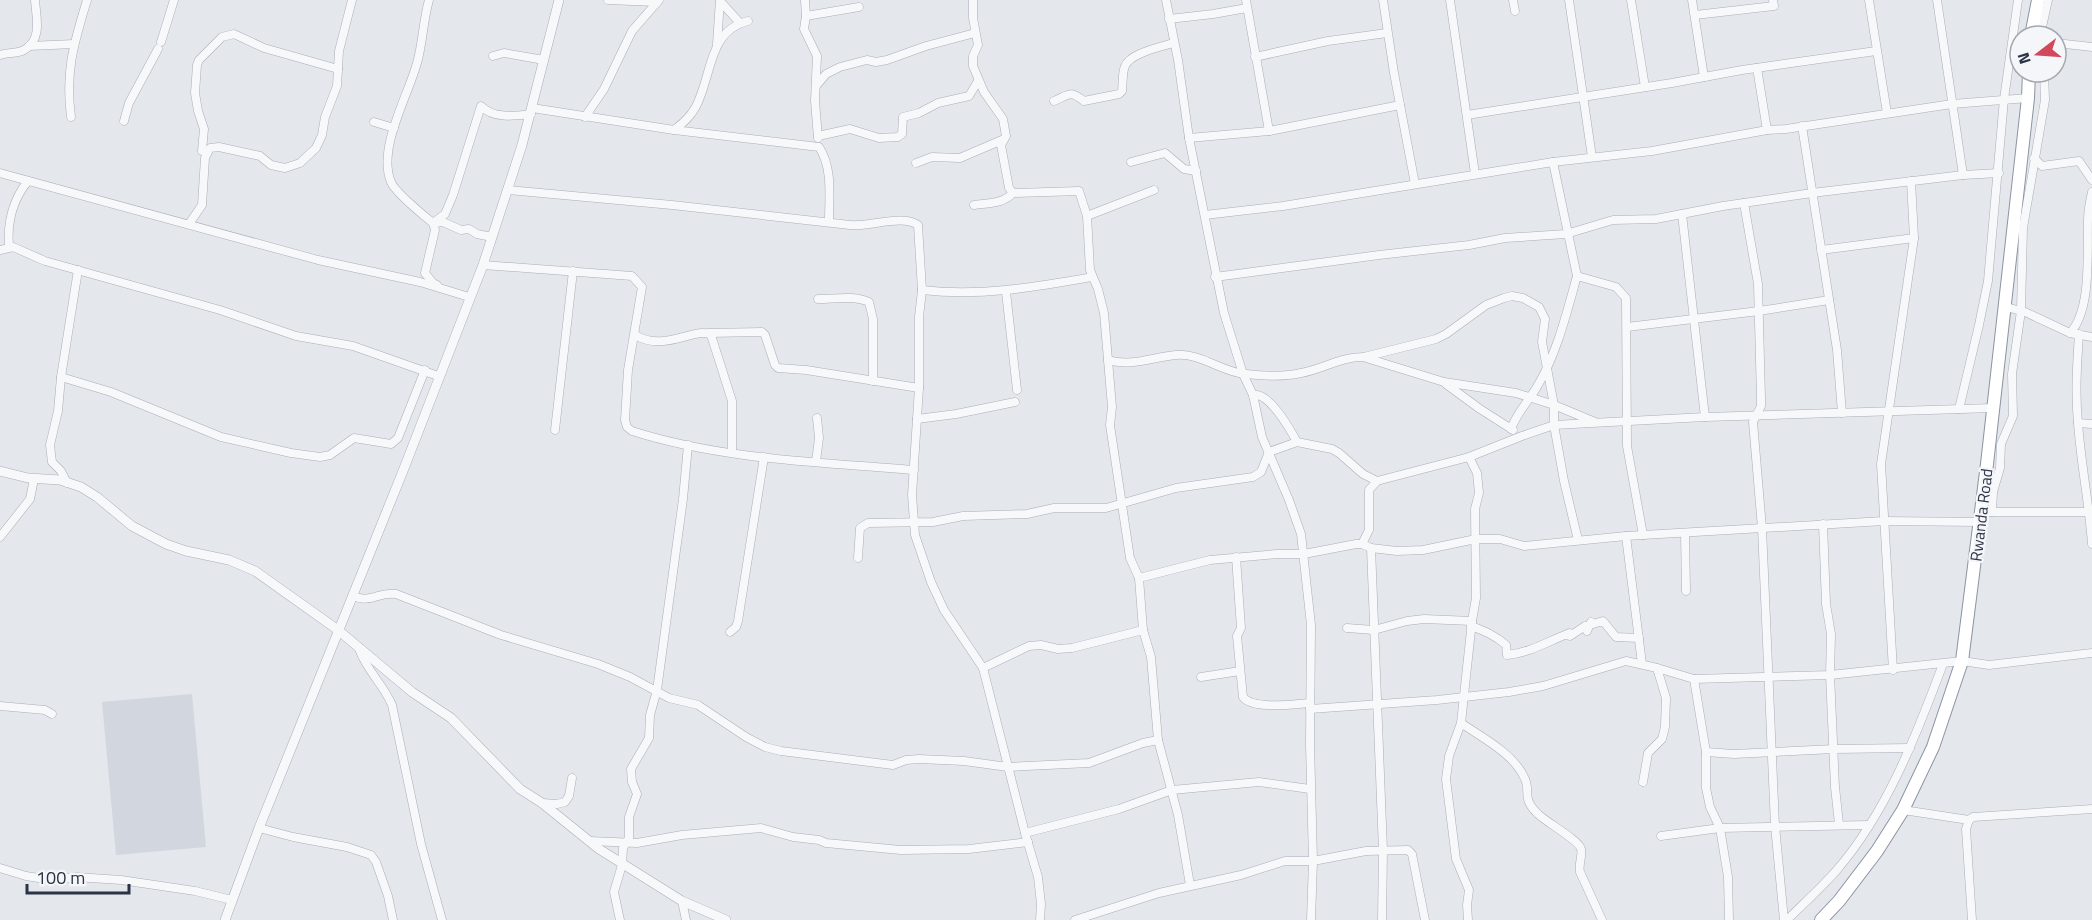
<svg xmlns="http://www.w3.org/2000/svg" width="2092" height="920" font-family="'Titillium Web',sans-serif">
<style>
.built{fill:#d2d6de}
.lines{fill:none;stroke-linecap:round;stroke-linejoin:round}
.minor-casing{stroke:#a9aeb7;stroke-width:9}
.tertiary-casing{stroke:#a9aeb7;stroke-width:10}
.trunk-casing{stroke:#8b94a3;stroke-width:14}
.minor{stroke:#f7f8fa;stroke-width:8}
.tertiary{stroke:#f7f8fa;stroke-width:9}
.trunk{stroke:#fff;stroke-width:12}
.labels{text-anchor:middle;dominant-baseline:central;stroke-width:4.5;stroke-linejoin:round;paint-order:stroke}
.street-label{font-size:16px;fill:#2b3445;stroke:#f4f6f9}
</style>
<rect width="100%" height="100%" fill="#e4e7ec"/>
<polygon class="built" points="192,694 206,847 116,855 102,702"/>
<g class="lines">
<defs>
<g id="minor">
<path d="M429,0C423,21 423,42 417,63C408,96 377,149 391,182C395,192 424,216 433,223L435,230L425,273L433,283L437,285"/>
<polyline points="608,0 657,2"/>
<polyline points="805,0 806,16 804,29 817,56 815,101 818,138"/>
<polyline points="973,0 973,18 978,45 973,56 973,66 984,92 1003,119 1006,136 1001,145 1009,188 1013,193 1079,191 1087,216 1090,270 1098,289 1104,313 1112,407 1110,425 1130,558 1139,578"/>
<polyline points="1166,0 1178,60 1189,138 1224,313 1243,374 1253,395 1262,437 1289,500 1301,534 1311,625 1310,744 1313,861 1311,920"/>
<polyline points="1246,0 1269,131"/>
<polyline points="1383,0 1394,73 1415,184"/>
<polyline points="1450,0 1475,174"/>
<polyline points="1513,0 1515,11"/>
<polyline points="1569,0 1592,157"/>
<polyline points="1631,0 1645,87"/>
<polyline points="1692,0 1704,77"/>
<polyline points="1869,0 1887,113"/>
<polyline points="1937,0 1963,175"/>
<polyline points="720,1 740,23"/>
<polyline points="1695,15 1774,6 1773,0"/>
<polyline points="806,16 859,7"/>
<polyline points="1169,19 1213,14 1247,8"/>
<polyline points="2040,36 2048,0"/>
<polyline points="161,42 174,0"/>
<polyline points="2056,43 2092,47"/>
<polyline points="717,44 720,0"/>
<polyline points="29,46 74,44"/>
<path d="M0,55C8,52 17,54 24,50C43,40 36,16 35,0"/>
<polyline points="493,56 504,53 544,60"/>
<polyline points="1255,57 1328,41 1387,33"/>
<polyline points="1757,68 1767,130"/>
<polyline points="816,86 826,74 840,67 867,60 876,62 887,60 926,46 975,33"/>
<path d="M1054,101C1070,94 1070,90 1084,101L1119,94L1122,91C1123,83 1122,73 1125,66C1130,53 1161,47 1173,43"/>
<path d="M532,108L674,130L819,147C833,168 829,197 829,221"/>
<polyline points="1467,115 1672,83 1742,70 1876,51"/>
<path d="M71,117C65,71 74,43 87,0"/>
<polyline points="585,117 604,89 632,31 659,0"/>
<polyline points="124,121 129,103 158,49"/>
<polyline points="374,122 394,128"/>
<polyline points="1802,126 1837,350 1842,413"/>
<path d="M674,130C686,121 695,112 700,97C712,68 711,30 748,21"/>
<polyline points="818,136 850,129 879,138 898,137 902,134 903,117 919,113 938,103 969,96 978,81"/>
<polyline points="1189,138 1269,131 1400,105"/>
<polyline points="202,151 204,129 198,111 195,93 197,65 199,60 222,37 234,34 264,48 338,69"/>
<polyline points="2034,158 2042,166 2079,161 2092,180"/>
<polyline points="1131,162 1165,153 1184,169 1196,171"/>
<polyline points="1553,162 1577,276 1616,287 1626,298 1627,446 1643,535"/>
<polyline points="916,163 932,157 960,158 1002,140"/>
<polyline points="0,173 318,260 420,282 469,297"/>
<path d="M508,190L672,205L850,225C870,227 902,214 918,225L922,290L919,317V388L912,495L915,535L931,582L944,610L983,668L1025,833L1038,877L1041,904L1040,920"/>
<polyline points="1744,203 1758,284 1761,398 1761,406 1753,422 1762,528 1775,826 1784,920"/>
<path d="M974,205C988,203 1003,204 1013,193"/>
<polyline points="1682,214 1705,417"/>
<polyline points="1205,215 1283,206 1553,162 1652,151 1767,130 1786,129 1952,104 2028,98"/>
<polyline points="1087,216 1154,190"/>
<path d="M433,223L445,214L453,195L481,106C493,119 515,116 531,114"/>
<polyline points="435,223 443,222 461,230 469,229 477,234 492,237"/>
<polyline points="189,224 202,205 205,158 210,148 219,147 260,156 271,165 285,168 300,163 316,148 322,135 325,117 337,86 339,51 352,0"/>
<path d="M9,247C7,223 13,199 28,181"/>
<polyline points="0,250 13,247 45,261 220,310 296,336 353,346 438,376"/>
<polyline points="1821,250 1914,238"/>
<path d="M483,265L632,276L642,287L628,370L625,420L627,427L632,431C723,460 820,462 914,470"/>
<polyline points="1215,277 1379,255 1469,245 1505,238 1566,234 1613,220 1656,219 1723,206 1812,193 1963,175 1999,173"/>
<path d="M922,290C980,297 1035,287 1092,277"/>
<polyline points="1006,292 1017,390"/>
<path d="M818,299C835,299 854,295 869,302L873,319V381"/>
<polyline points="2006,307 2025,312 2070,333 2092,337"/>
<polyline points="1627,327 1759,311 1829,300"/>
<polyline points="708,333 762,332 765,335 775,365 778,368 806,370 919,388"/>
<path d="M2070,333C2092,310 2087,251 2088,220C2088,211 2090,201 2092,192"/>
<path d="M2079,334C2077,364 2075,393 2078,423C2081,464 2089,503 2092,544"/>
<path d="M635,335C665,353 695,326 711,335L732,401V452"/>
<polyline points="1364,357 1436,339 1446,334 1486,305 1504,298 1512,296 1523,298 1539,307 1545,319 1542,342 1554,405 1554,425 1564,481 1578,540"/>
<path d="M1108,360C1131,367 1153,357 1176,355C1202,353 1223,373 1246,374C1264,376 1284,377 1301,373C1323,369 1340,357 1363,357L1444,382L1516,393L1554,405L1595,422"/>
<polyline points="61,377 111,392 221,437 291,453 320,457 330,455 354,438 391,444 398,438 425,370"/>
<polyline points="1446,384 1480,409 1513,430"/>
<path d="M1253,395C1269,392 1290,429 1297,442"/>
<polyline points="1959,409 1979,325 1988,281 2004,99 2018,0"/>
<polyline points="917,419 956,414 1015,402"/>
<polyline points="2078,423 2092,424"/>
<path d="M1511,429C1517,412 1529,401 1538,385C1557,353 1567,312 1577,276"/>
<polyline points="555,430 573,271"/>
<polyline points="816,461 819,438 817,418"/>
<polyline points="67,483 61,471 52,462 50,445 58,411 61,377 78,270"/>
<polyline points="1989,512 2092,512"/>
<polyline points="1992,512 1993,492 2000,468 2001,444 2013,416 2012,374 2021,311 2023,228 2045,100 2044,72"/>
<polyline points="1823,524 1826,604 1831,634 1830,675 1835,787 1839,824"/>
<polyline points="1685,533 1686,591"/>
<polyline points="1626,536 1642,664"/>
<polyline points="0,537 30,499 34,479"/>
<polyline points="1362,544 1369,530 1369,490 1377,481 1469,457 1522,436 1554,425 1705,417 1993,408"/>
<polyline points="1371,548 1383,850 1382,920"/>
<path d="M1236,557L1241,628L1237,636L1243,697C1253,710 1294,704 1310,703"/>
<polyline points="858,558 860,528 868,523 933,522 963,516 1027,514 1054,508 1106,508 1176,488 1253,477 1261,472 1269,452 1297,442 1332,449 1339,453 1363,474 1377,481"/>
<path d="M352,596C373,604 378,591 396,594L501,635L598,664L630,677L669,698L698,705L746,737L765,747L781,751L893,765L906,760L919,759L964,761L1008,767L1089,763L1143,743L1158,740"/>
<path d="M1471,626C1484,631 1495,635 1506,645L1507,655C1530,653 1548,641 1570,633V636L1585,626L1587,631L1591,622L1593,624L1603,621L1616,637L1639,638"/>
<polyline points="1347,628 1374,630 1407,621 1424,619 1472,621"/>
<polyline points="730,632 736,627 738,621 764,457"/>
<path d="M359,649C367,671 383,684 392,705L421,844L442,920"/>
<polyline points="983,668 1029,646 1041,645 1058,649 1072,648 1143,630"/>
<polyline points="1893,670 1881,464 1914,238 1911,181"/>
<polyline points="1201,677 1240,671"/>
<polyline points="1694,679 1706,752 1706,788 1710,807 1720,828 1728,877 1729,920"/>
<polyline points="0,706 45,710 52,714"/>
<polyline points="1310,709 1437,700 1509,692 1543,686 1626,661 1657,668 1694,679 1830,675 1962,661 1989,665 2092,653"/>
<path d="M1461,723C1481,737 1513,753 1524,777C1532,791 1520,797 1538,814C1547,823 1579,840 1581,849C1583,856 1578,864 1580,872L1602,920"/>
<polyline points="1706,752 1734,754 1834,749 1910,748"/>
<polyline points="1643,782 1648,753 1662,739 1665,727 1666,698 1657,668"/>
<polyline points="542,803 557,804 565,802 569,796 572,778"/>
<polyline points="1903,810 1969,820"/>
<polyline points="259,828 293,837 347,847 371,855 376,862 388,896 393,920"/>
<polyline points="1025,833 1119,809 1172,790 1259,782 1310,789"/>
<polyline points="1661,836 1720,828 1869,825"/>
<polyline points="589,841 637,843 682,835 761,828 793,837 819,840 826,843 901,850 969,849 1028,842"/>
<polyline points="0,868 26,876 51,880 76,877 121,880 195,891 232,900"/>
<polyline points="1190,885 1178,815 1158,740 1151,657 1143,630 1139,578 1210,560 1277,554 1304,554 1356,544 1362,544 1371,548 1397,551 1423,550 1476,539 1500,539 1524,546 1626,536 1884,521 1980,522"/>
<polyline points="682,901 686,920"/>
<polyline points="620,920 614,892 622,865 623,848 629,838 629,817 637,794 632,782 631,769 649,738 650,715 657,690 683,499 688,445"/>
<polyline points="1075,920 1159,893 1241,875 1285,861 1313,861 1366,851 1408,850 1412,854 1425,920"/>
<polyline points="1468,920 1467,905 1469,890 1456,859 1446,779 1449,756 1461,723 1472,621 1476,598 1475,509 1479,493 1477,473 1469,457"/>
<path d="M1787,920C1803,904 1821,888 1836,871C1887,812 1916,736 1943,664"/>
<polyline points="1972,920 1966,829 1969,820 1973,817 2092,809"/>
</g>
<g id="tertiary">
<polyline points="0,471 28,478 60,480 81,487 97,497 132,526 166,544 186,551 229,560 255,571 338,630 412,692 451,718 520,789 542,803 599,849 682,901 726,920"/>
<polyline points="225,920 259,828 403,471 483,265 522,145 559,0"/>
</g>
<g id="trunk">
<polyline points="2031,36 2038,0"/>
<polyline points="1821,920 1839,901 1877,851 1903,810 1933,747 1962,661 1987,464 2028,98 2029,72"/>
</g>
</defs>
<use href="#minor" class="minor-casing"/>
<use href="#tertiary" class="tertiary-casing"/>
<use href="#trunk" class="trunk-casing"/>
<use href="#minor" class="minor"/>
<use href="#tertiary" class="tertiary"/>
<use href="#trunk" class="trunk"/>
</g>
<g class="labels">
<g class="street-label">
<text transform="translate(1981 515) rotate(-83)">Rwanda Road</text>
</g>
</g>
<g transform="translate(2038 54) rotate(253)"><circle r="28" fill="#f4f6f9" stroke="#a4a8b1" stroke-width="1.5"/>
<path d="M0-4.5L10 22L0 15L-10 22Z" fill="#d1495b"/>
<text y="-9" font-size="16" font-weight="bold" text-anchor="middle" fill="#2b3445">N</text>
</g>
<path d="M27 884v9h102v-9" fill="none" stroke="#2b3445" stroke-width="3"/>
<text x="36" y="884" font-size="18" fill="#2b3445" stroke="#f4f6f9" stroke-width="4.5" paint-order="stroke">100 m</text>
</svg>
